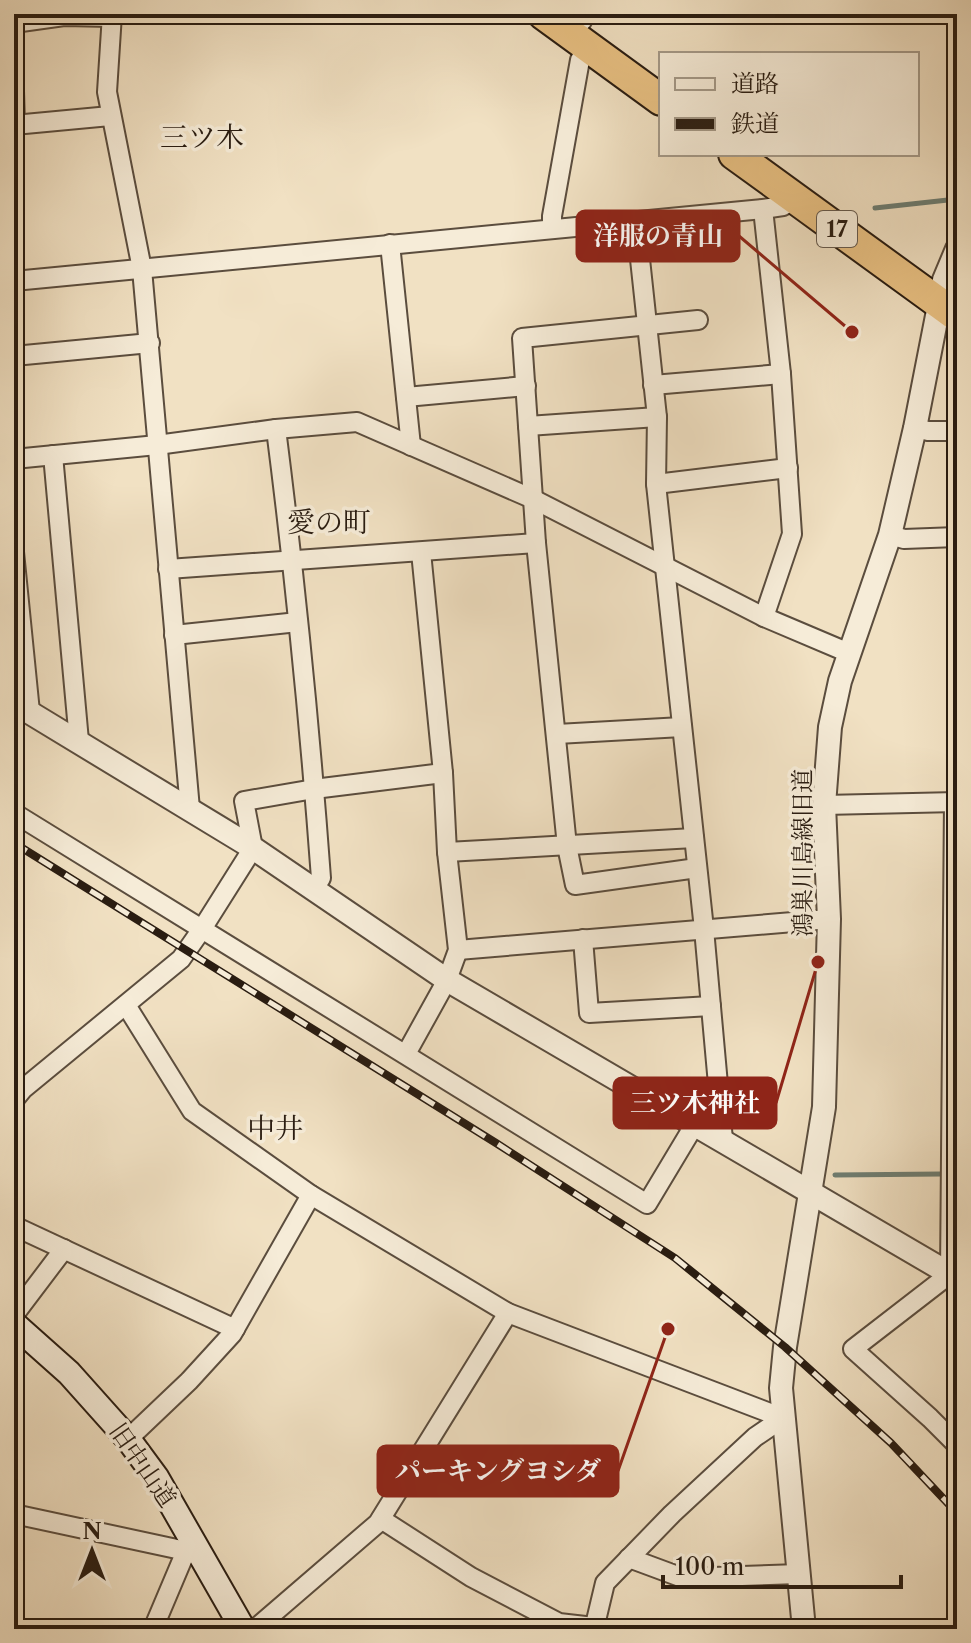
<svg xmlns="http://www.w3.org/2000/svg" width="971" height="1643" font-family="'Libre Caslon Text','Noto Serif JP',serif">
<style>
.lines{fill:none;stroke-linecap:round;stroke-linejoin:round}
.stream{stroke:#6d7d72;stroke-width:5}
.minor-casing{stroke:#5b4d3e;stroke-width:22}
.tertiary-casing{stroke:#5b4d3e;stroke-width:26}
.secondary-casing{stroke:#291c11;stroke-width:28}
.trunk-casing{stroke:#291c11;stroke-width:34}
.minor{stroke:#f6ecd8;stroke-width:18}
.tertiary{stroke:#f6ecd8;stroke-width:22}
.secondary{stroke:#f6ecd8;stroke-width:24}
.trunk{stroke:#e8c082;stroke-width:30}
.rail-casing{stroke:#291c11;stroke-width:8}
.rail{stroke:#f6ecd8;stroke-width:5;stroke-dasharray:15;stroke-linecap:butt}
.labels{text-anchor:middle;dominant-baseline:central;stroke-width:7;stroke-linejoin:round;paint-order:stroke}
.shield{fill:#f6ecd8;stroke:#665a4d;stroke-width:2}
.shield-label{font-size:22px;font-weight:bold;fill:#291c11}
.street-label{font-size:24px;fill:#291c11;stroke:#f6ecd8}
.quarter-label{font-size:28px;fill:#291c11;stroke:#f6ecd8}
.leader{fill:none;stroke:#8f2418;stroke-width:3}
.callout-dot{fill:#8f2418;stroke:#f6ecd8;stroke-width:3}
.callout{fill:#8f2418;stroke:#8f2418;stroke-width:3}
.callout-label{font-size:26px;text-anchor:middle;font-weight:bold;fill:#fff}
</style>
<rect width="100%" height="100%" fill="#f1e1c3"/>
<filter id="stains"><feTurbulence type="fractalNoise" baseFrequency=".0025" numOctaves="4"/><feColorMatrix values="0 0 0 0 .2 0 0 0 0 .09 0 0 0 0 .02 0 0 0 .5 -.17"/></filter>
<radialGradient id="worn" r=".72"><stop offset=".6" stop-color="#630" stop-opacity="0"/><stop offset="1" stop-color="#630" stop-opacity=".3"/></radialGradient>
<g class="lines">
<g class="stream">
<polyline points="875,208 957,199"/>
<polyline points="835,1175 941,1174"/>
</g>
<defs>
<g id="minor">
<polyline points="112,14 107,92 142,269 190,809"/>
<polyline points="582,21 583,14"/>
<polyline points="14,23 64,16 112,17"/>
<polyline points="14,91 15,125"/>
<polyline points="14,125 110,116"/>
<polyline points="763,209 781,374 792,534 764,617"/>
<polyline points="636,222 657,417 656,484 704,929 723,1140"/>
<polyline points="552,229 552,216 580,60 588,47"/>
<polyline points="390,244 411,446"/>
<polyline points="14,281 763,209 783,206 795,199"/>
<polyline points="14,356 150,343"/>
<polyline points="653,385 781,374"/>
<polyline points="406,397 526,386"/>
<polyline points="528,426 657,417"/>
<polyline points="915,428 928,431 957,431"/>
<path d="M276,429C295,578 310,728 321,878L314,889"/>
<polyline points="53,455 79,741"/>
<polyline points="14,459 157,445 276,429 357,422 533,499 764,617 849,653"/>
<polyline points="656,484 788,468"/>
<polyline points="890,535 904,539 957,537"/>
<polyline points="14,552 30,712"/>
<polyline points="168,569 536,543"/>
<polyline points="174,635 298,622"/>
<polyline points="557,734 682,727"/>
<polyline points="954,802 950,1274 853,1349 930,1418 957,1445"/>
<polyline points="824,805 957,802"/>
<polyline points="14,813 647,1204 695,1124"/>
<polyline points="447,852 694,838"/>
<polyline points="697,868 575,885 567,846 536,543 522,338 698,320"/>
<polyline points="583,939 589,1013 711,1006"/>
<polyline points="458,950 829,919"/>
<polyline points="126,1005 192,1111 311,1195 508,1313 783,1418"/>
<polyline points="406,1054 447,980 458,950 447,852 443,773 421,552"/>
<polyline points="14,1100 23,1089 181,959 202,929 253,848 244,801 314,789 443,773"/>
<polyline points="14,1226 235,1329"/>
<polyline points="14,1315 64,1249"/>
<polyline points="128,1439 189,1381 232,1334 311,1195"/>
<polyline points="14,1514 186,1551 194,1545"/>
<polyline points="381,1519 471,1577 559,1623 594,1627"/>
<polyline points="629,1558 683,1578 799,1574"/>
<polyline points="153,1629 186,1551"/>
<polyline points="255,1629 378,1523 508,1313"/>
<polyline points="594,1629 605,1583 672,1514 755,1437 783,1418"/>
</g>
<g id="tertiary">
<polyline points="14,703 253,848 447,980 950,1274 957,1282"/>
<polyline points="804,1629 781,1388 785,1347 824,1107 829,919 824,805 830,727 840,681 890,535 915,428 944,280 957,249"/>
</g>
<polyline id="secondary" points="14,1324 69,1373 128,1439 156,1477 243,1629"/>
<g id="trunk">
<polyline points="543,14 661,100"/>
<polyline points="734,154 957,316"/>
</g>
</defs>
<use href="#minor" class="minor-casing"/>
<use href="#tertiary" class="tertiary-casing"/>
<use href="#secondary" class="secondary-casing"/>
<use href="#trunk" class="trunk-casing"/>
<use href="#minor" class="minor"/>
<use href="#tertiary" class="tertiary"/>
<use href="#secondary" class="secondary"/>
<use href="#trunk" class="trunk"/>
<defs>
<polyline id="rail" points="14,843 496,1143 675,1258 785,1347 891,1443 957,1513"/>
</defs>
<use href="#rail" class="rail-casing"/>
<use href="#rail" class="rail"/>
</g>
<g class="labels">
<rect class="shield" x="817" y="211" width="40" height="36" rx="6"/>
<g class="shield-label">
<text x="837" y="229">17</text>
</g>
<g class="street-label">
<text transform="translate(802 853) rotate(-90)">鴻巣川島線旧道</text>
<text transform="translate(143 1465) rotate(55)">旧中山道</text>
</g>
<g class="quarter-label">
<text x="202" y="137">三ツ木</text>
<text x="329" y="522">愛の町</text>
<text x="275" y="1128">中井</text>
</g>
</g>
<path class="leader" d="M852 332L739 236M818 962L776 1103M668 1329L618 1471"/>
<g class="callout-dot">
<circle cx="852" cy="332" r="8"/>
<circle cx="818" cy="962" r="8"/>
<circle cx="668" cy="1329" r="8"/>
</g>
<g class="callout">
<rect x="577" y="211" width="162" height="50" rx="8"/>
<rect x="614" y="1078" width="162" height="50" rx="8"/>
<rect x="378" y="1446" width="240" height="50" rx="8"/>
</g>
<g class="callout-label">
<text x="658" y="245">洋服の青山</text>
<text x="695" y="1112">三ツ木神社</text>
<text x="498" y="1480">パーキングヨシダ</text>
</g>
<rect width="971" height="1643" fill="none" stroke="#f1e1c3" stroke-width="48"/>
<rect x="16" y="16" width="939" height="1611" fill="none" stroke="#291c11" stroke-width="4"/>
<rect x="24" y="24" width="923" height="1595" fill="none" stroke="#291c11" stroke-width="2"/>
<rect x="659" y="52" width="260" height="104" fill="#f6ecd8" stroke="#a49988" stroke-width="2"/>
<rect x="675" y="78" width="40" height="12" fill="#f6ecd8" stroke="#a49988" stroke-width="2"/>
<text x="731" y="92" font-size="24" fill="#291c11">道路</text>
<rect x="675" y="118" width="40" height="12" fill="#291c11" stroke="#a49988" stroke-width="2"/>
<text x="731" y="132" font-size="24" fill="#291c11">鉄道</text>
<g transform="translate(92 1551)" stroke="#f6ecd8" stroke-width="6" paint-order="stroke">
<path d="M0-6L14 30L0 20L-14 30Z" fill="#291c11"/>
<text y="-12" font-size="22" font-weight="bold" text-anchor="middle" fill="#291c11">N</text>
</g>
<path d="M663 1575v12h238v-12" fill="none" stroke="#291c11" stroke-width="4"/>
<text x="675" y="1575" font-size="24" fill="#291c11" stroke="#f6ecd8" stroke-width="6" paint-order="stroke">100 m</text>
<rect width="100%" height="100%" filter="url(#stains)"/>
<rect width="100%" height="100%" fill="url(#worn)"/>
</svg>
